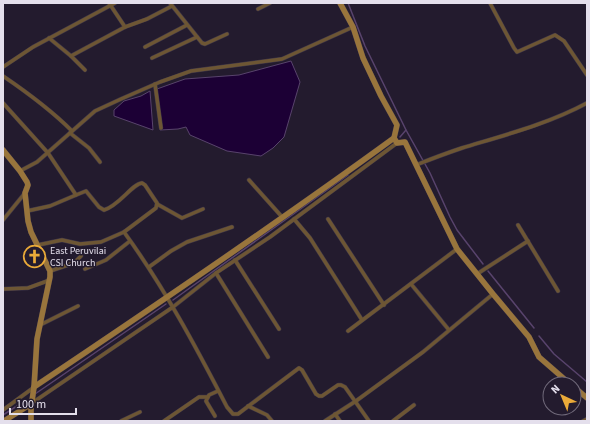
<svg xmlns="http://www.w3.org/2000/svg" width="590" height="424" font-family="'Source Sans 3',sans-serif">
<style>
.water{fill:#1c0035;stroke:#58436c}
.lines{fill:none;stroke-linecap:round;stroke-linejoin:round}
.stream{stroke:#58436c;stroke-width:1.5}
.street-casing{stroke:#3e3649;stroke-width:4.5}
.secondary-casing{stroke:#3e3649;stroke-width:6}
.street{stroke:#6d5634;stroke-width:3.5}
.secondary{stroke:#99753c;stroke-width:5.5}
.labels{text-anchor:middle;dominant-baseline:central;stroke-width:3;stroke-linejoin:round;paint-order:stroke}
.poi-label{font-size:10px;fill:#e4dfec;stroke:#231b2e;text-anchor:start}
</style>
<rect width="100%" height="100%" fill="#231b2e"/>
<g class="water">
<polygon points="291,61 300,82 284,137 273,148 261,156 227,151 190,135 186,127 178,129 160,130 157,89 185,79 239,75"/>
<polygon points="150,91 153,130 114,116 114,110 124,101 141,96"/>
</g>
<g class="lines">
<g class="stream">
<polyline points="348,3 365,46 406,130 430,173 450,217 457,230 483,264"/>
<polyline points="400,137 406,130"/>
<polyline points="488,271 534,328"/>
<polyline points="173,300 348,175"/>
<polyline points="539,336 554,354 587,382"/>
<polyline points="35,394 166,304"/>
<polyline points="3,415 17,406"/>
</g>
<defs>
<g id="street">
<polyline points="109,3 125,27"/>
<polyline points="170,3 202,43 205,44 227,34"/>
<polyline points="490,3 514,48 517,52 555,35 564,41 587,75"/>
<polyline points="258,9 270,3"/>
<polyline points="49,38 71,56 85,70"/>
<polyline points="145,47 187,25"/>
<polyline points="71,56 125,27 147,19 172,6"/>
<polyline points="152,58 197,37"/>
<polyline points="3,67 33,47 115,3"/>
<path d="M3,76C28,93 51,110 72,131"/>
<polyline points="155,84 161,128"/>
<path d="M3,103L48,153L76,195L86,191L99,207L104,210C119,206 132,184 142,183L145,185L157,203L156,208L124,232L101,242L80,244L62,240L38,245"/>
<polyline points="70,133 89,148 100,162"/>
<path d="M416,165C431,159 447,153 462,148C505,135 548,124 587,103"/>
<polyline points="20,171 37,162 95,111 121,99 160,82 191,71 282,59 353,27"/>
<polyline points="249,180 283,218"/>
<polyline points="157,204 182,218 203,209"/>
<polyline points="27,211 50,206 76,195"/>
<polyline points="294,219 310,238 362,320"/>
<polyline points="328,219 384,305"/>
<polyline points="3,220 25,193"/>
<polyline points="518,225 558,291"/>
<path d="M124,232C164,287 196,347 227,407L233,414H238L299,368L302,370L316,394L319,396H322L338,385H341L345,387L369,421"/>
<polyline points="235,260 279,329"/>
<polyline points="149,267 171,251 187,242 232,227"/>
<polyline points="85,269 106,260 130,241"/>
<polyline points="50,271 74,263 81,256"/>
<polyline points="216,273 268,357"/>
<polyline points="477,274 528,241"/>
<polyline points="411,284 449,330"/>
<polyline points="3,289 28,288 50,280"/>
<polyline points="40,325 78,306"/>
<polyline points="348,331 457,249"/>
<polyline points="32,403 173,307 216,273 270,237 397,143"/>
<polyline points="248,406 267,415 272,421"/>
<polyline points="3,410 33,388"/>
<polyline points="335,414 340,421"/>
<polyline points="215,416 206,401 209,395 218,391"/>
<polyline points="121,421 140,412"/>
<polyline points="164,421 199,397 208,397"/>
<polyline points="325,421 356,401 423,352 493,294"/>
<polyline points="393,421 414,405"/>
<polyline points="583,421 587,419"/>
</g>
<g id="secondary">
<polyline points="340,3 353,27 363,58 381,96 397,125 394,138 397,143 405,142 457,249 493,294 529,337 539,357 570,384"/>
<polyline points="3,150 20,171 27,182 28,185 25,193 28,221 31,232 50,271 50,277 37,339 34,387 31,408 31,421"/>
<path d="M34,387C155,306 276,224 394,138"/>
<polyline points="574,387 587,398"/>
<polyline points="4,421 31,404"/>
</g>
</defs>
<use href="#street" class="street-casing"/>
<use href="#secondary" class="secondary-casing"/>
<use href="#street" class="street"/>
<use href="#secondary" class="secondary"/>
</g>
<defs>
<symbol id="church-ring" viewBox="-11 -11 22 22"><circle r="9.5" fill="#231b2e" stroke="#eaaa39" stroke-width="1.5"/><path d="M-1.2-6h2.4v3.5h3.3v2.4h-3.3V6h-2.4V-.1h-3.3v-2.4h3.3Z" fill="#eaaa39"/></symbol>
</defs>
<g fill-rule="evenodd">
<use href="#church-ring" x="22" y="244" width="25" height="25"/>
</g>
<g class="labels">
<g class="poi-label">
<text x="50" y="251">East Peruvilai<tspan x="50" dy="12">CSI Church</tspan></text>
</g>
</g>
<rect width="590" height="424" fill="none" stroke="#e4dfec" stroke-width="8"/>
<g transform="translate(562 396) rotate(316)"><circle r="19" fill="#231b2e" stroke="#70697a"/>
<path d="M0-3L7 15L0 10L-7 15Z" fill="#eaaa39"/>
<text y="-6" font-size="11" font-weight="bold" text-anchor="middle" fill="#e4dfec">N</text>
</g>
<path d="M10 408v6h66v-6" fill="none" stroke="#e4dfec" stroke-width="2"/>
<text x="16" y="408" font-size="12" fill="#e4dfec" stroke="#231b2e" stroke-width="3" paint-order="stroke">100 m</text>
</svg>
